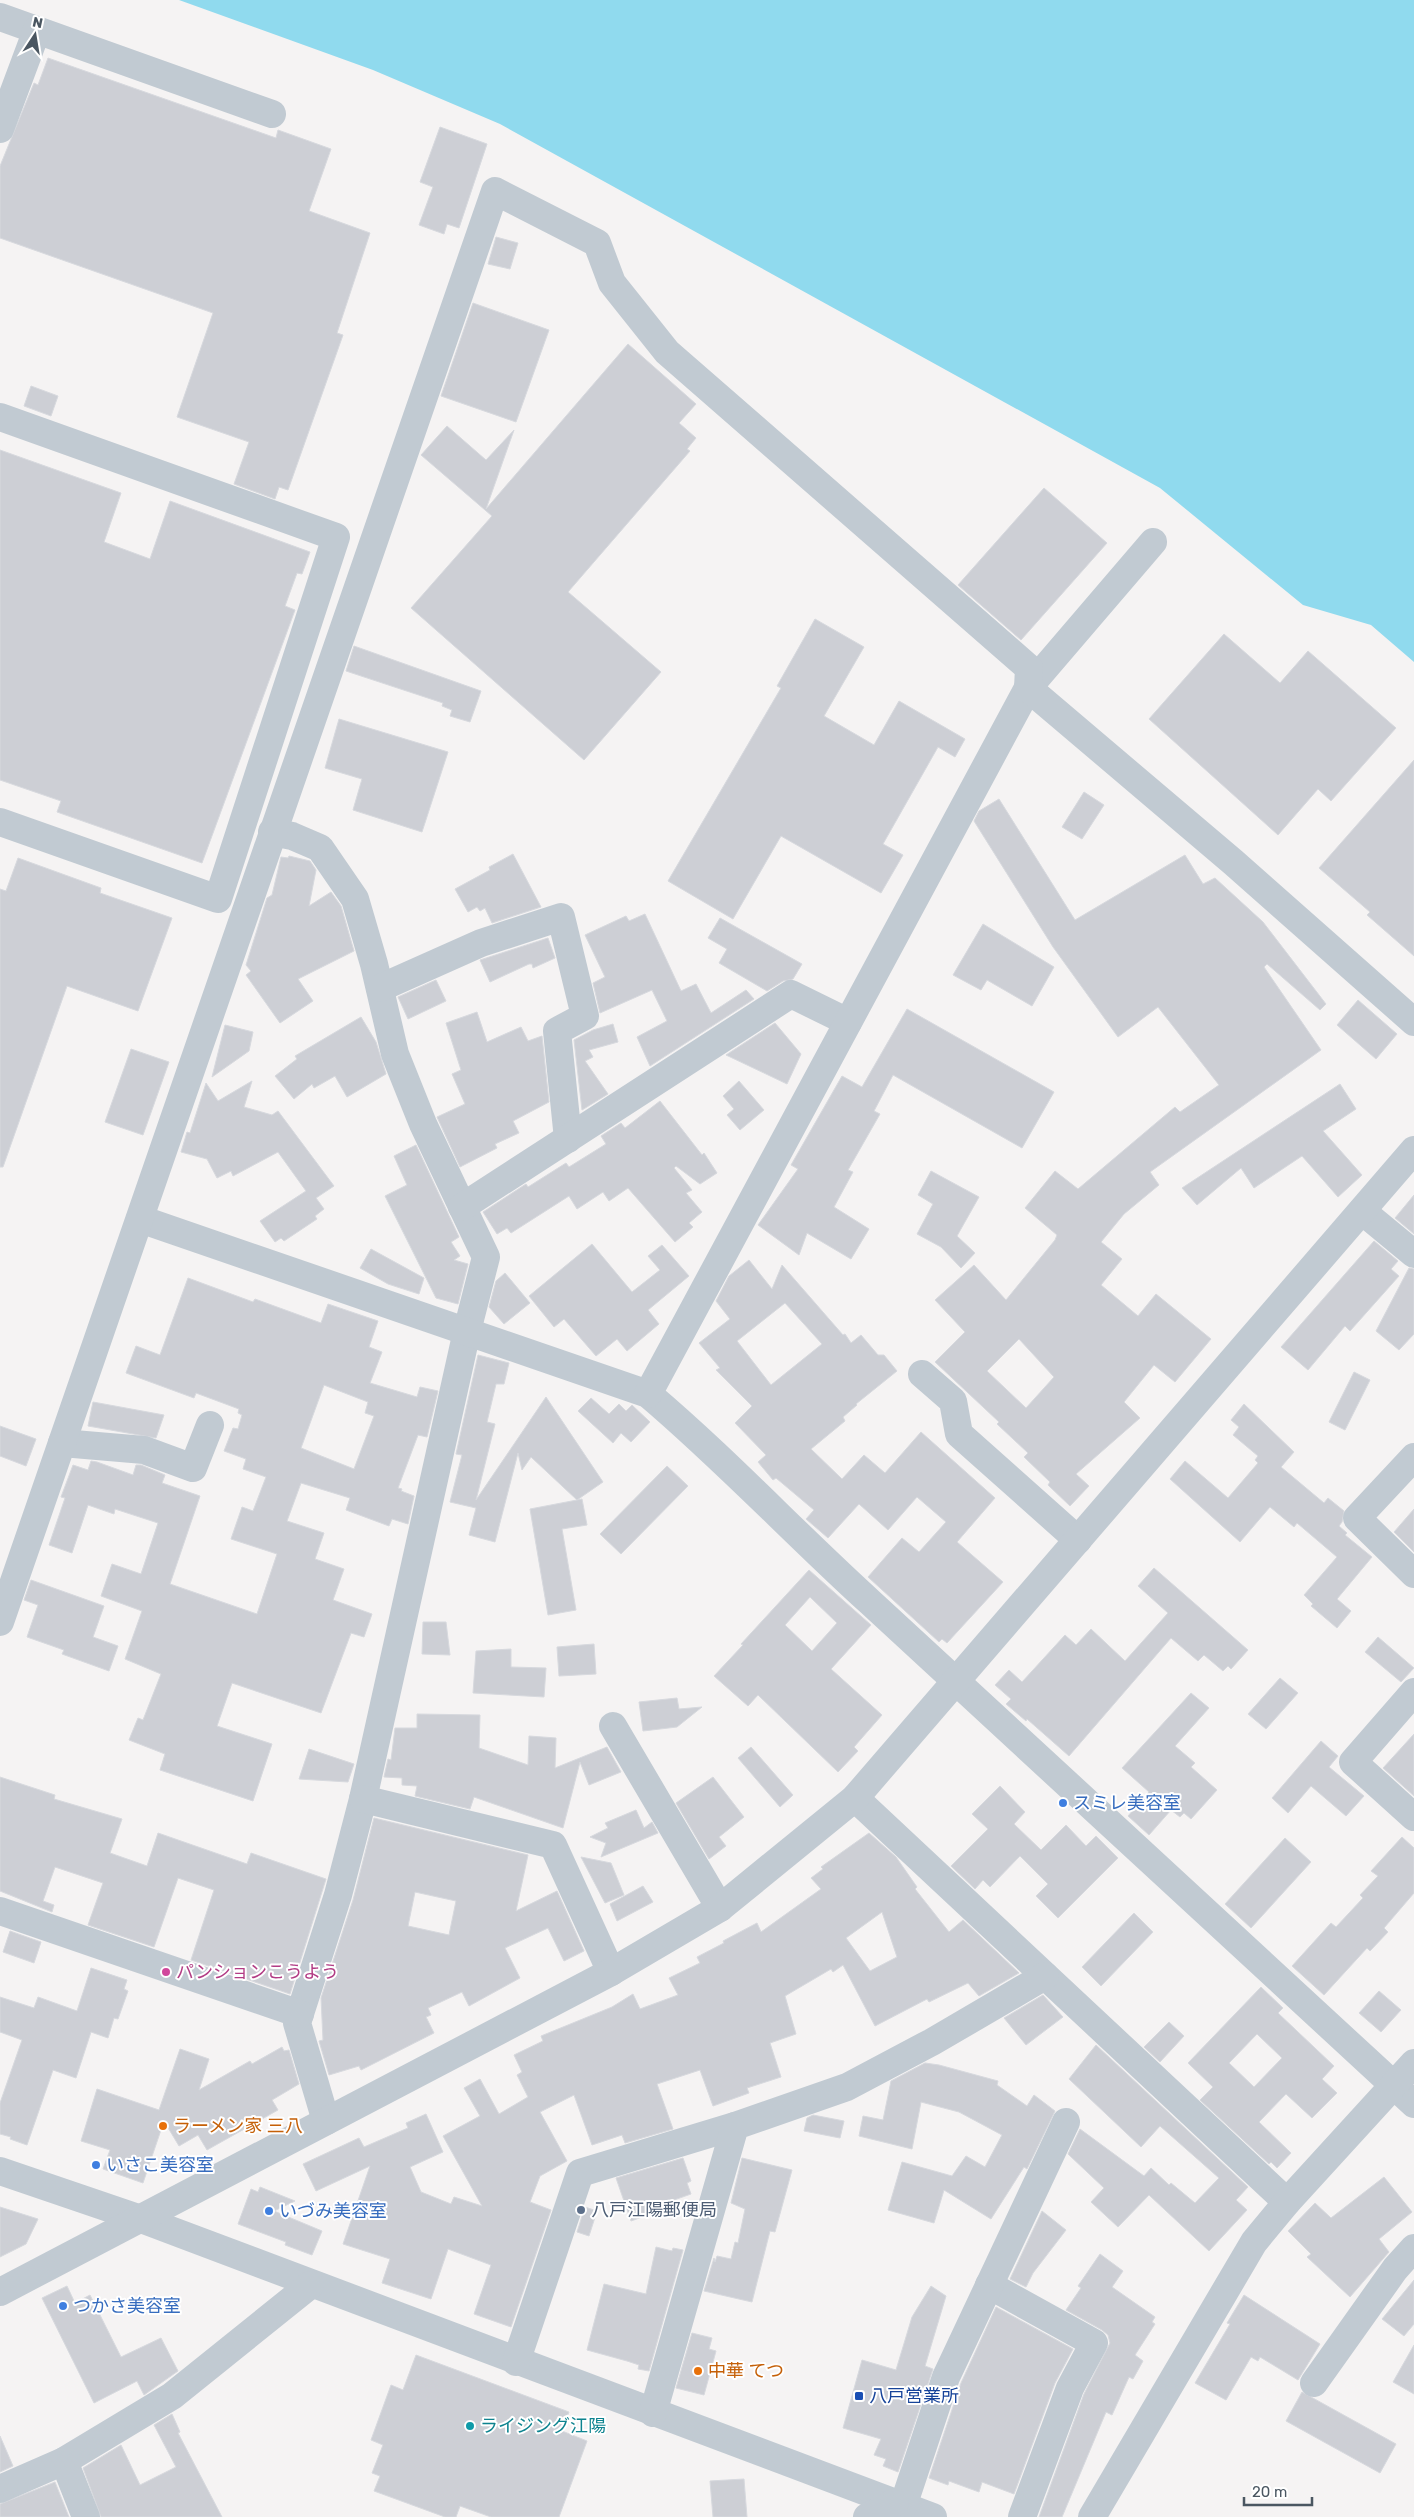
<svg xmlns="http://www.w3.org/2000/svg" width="1414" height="2517" font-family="Rubik,'Noto Sans JP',sans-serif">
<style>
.water{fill:#90daee}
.building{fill:#cdcfd5;stroke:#d7d9de;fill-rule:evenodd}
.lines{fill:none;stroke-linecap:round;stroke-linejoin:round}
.minor{stroke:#c1cad2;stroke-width:28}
.shop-dot{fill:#3f7fe0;stroke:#fff;stroke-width:2}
.hotel-dot{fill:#d1479c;stroke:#fff;stroke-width:2}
.food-dot{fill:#e8710a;stroke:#fff;stroke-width:2}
.service-dot{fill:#5c6f8a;stroke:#fff;stroke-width:2}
.transit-dot{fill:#1a4fb4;stroke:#fff;stroke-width:2}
.culture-dot{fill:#0f9aa8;stroke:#fff;stroke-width:2}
.labels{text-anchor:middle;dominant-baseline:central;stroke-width:4;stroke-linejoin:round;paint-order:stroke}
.shop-label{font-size:18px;fill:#366cbe;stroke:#fff;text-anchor:start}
.hotel-label{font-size:18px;fill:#b23c85;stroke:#fff;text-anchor:start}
.food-label{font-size:18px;fill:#c56008;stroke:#fff;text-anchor:start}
.service-label{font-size:18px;fill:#4e5e75;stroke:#fff;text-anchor:start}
.transit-label{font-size:18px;fill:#164399;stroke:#fff;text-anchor:start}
.culture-label{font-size:18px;fill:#0d838f;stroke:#fff;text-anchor:start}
</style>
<rect width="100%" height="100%" fill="#f5f3f3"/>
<polygon class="water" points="179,0 1414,0 1414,662 1371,625 1303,605 1160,488 500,124 373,70"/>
<g class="building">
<polygon points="48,58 276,138 278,130 331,149 309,211 370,233 337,333 343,335 288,490 279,487 275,499 234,484 249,442 177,417 213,313 0,238 0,166 34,83 38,85"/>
<polygon points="440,127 487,144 459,228 447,224 444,234 419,225 433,187 420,182"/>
<polygon points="496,237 518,243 510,269 488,264"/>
<polygon points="473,303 549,330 516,422 441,396"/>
<polygon points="628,344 696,404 679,423 696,438 687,449 690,451 568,592 661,672 584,760 411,608 492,516 421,455 447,426 486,460 514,430 486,509"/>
<polygon points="31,386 58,396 51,416 24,406"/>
<polygon points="0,450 121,493 104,542 150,559 170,501 310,552 302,574 297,573 285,606 295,610 202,863 57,812 61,801 0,780"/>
<polygon points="1044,488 1107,543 1021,640 958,585"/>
<polygon points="815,619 864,647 824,716 874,745 899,701 965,739 955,757 938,747 883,844 903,855 881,893 781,836 733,919 668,881 781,688 777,686"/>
<polygon points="1224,634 1280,683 1308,651 1396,728 1331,801 1318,789 1278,835 1149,719"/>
<polygon points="354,646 481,691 470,722 450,716 452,710 442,706 443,703 346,671"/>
<polygon points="339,719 448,752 422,832 353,810 362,779 325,768"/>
<polygon points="1414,760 1414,956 1367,915 1370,912 1319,868"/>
<polygon points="1084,792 1104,805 1082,839 1062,827"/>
<path d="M999,799L1075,920L1185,855L1203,884L1215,878L1263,922L1326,1004L1320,1010L1267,964L1264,967L1321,1050L1150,1172L1159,1185L1124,1214L1101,1242L1122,1259L1101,1285L1138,1316L1156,1294L1211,1339L1175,1382L1154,1365L1124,1402L1140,1418L1076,1474L1089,1486L1070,1506L1048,1485L1050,1482L1024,1457L1028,1453L997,1424L999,1422L935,1362L965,1332L935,1300L974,1265L1006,1300L1055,1240L1057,1235L1025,1208L1055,1171L1078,1189L1175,1107L1180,1112L1219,1085L1158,1007L1118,1037L1053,947L974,821L979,811ZM1019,1339L1054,1377L1026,1408L987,1371Z"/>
<polygon points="513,854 541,907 492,923 485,908 480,911 477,907 468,912 455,889 490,870 489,867"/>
<polygon points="289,856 310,861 316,870 309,906 331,892 341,906 354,951 298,979 313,1001 280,1023 246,975 251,971 246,965 267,898 272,895 281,857 288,858"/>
<polygon points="18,858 101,888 100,893 172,918 138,1011 67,986 3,1167 0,1167 0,889 6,891"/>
<polygon points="645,914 681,991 696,984 711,1013 746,990 754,999 650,1066 637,1037 667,1021 652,990 600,1013 593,983 605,977 585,935 626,916 629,921"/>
<polygon points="720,918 802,964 793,979 783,981 767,991 719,963 727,949 708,938"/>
<polygon points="983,924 1054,967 1032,1006 987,980 981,990 953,975"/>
<polygon points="548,938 555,958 533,968 532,964 529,964 490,982 480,960"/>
<polygon points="436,980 446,1001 408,1019 398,997"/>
<polygon points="1358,1000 1397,1034 1376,1059 1337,1025"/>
<polygon points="907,1009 1054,1092 1022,1148 893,1075 874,1111 880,1114 848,1170 853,1172 834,1207 869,1229 851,1259 807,1233 799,1255 758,1225 798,1169 791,1165 842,1076 862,1087"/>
<polygon points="477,1012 487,1042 521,1027 528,1041 542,1036 549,1102 513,1121 519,1133 495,1144 497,1148 460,1167 437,1117 465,1104 452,1074 461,1070 446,1023"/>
<polygon points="361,1017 376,1042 386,1074 347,1097 335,1076 314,1088 312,1084 294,1099 275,1076 297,1059 295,1056"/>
<polygon points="775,1023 801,1054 787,1084 726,1055"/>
<polygon points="613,1024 618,1042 589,1050 593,1057 585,1061 608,1094 582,1110 574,1040 593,1030"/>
<polygon points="225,1025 253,1032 249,1051 212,1077"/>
<polygon points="131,1049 169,1062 143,1135 105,1122"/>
<polygon points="252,1081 244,1107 272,1115 278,1111 334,1186 316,1198 324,1209 315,1216 317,1219 284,1241 281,1238 275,1242 260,1221 306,1191 278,1152 233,1176 231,1171 217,1178 207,1159 181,1152 187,1132 190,1133 206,1083 218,1101"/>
<polygon points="739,1081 764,1110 740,1130 727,1115 734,1109 723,1096"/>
<polygon points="1340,1084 1356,1109 1323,1131 1362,1175 1338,1197 1302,1156 1254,1188 1241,1168 1197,1205 1182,1188"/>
<polygon points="660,1101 702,1155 704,1153 717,1173 700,1184 676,1166 674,1168 692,1190 686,1193 702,1212 689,1223 693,1227 675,1242 628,1188 609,1201 603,1192 577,1209 569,1196 511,1233 507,1228 497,1234 483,1212 526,1184 528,1187 566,1163 569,1167 606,1144 601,1136 621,1123 625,1128"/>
<polygon points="416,1145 459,1237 451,1242 460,1256 454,1260 468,1264 458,1304 436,1298 385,1196 407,1185 394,1156"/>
<polygon points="931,1171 979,1197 957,1236 975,1253 961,1268 941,1247 917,1234 933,1204 918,1195"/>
<polygon points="1414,1195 1414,1234 1395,1218"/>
<polygon points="1374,1241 1398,1261 1391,1269 1399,1276 1350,1331 1345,1326 1308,1370 1281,1347"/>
<polygon points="592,1244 632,1292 660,1270 648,1256 662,1245 689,1276 648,1310 659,1324 627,1351 617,1339 596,1356 564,1319 554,1327 529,1296"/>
<polygon points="371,1249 424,1278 419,1294 388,1284 360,1268"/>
<path d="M749,1260L772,1289L782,1265L843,1335L845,1334L851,1343L861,1335L878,1355H884L897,1371L856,1404L857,1405L843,1417L845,1421L811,1449L842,1479L864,1455L885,1473L921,1432L995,1498L957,1542L1003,1582L947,1643L942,1639L939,1642L868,1577L902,1538L919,1552L946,1522L917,1497L888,1530L859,1504L828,1538L806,1519L814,1510L776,1478L773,1480L758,1462L766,1455L735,1423L752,1406L716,1370L720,1368L699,1343L730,1319L716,1301L729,1276ZM785,1303L822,1344L771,1385L737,1341Z"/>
<polygon points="1409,1268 1414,1269 1414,1334 1399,1350 1376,1331"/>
<polygon points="505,1273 530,1303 504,1324 489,1307 496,1281"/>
<path d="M188,1278L253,1302L255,1299L321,1323L328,1304L378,1321L369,1347L382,1352L370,1383L417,1397L420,1387L438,1391L427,1437L418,1435L398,1488L402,1489L401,1491L414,1496L408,1524L392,1519L389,1526L346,1510L350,1498L301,1483L287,1521L324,1533L315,1559L344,1569L333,1600L372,1614L364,1637L351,1633L321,1713L232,1683L217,1726L272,1744L253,1801L160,1770L165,1754L129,1740L138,1718L143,1720L161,1674L125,1659L142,1611L101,1596L112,1564L141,1574L158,1523L115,1509L114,1514L88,1505L72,1553L49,1545L65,1498L61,1497L73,1465L88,1470L91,1461L97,1462L133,1475L136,1465H141L165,1475L162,1483L200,1496L170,1584L257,1614L277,1554L231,1539L242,1507L253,1511L266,1477L243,1469L246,1459L224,1451L233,1428L238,1429L242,1415L238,1413L239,1409L196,1393L194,1398L126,1373L136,1346L160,1355ZM324,1385L368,1402L365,1413L374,1416L354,1469L301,1448Z"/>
<polygon points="478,1355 509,1363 504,1384 496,1384 487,1422 495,1424 476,1500 546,1397 603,1482 577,1500 582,1499 587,1525 562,1529 576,1610 548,1615 530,1509 577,1500 531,1457 522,1470 518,1453 495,1542 469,1535 476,1508 450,1502 462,1455 456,1454"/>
<polygon points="1354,1372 1370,1380 1345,1430 1329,1422"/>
<polygon points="591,1398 609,1414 619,1404 626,1411 632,1405 650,1422 631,1442 621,1433 613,1443 578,1411"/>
<polygon points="93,1402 164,1415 156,1438 88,1426"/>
<polygon points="1244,1404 1294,1452 1281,1467 1324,1503 1328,1498 1344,1511 1342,1522 1339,1526 1347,1533 1345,1535 1372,1557 1337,1599 1351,1611 1337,1628 1311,1606 1313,1604 1304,1595 1337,1557 1297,1523 1294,1527 1270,1507 1240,1542 1170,1479 1185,1461 1228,1498 1258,1463 1255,1460 1258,1456 1233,1435 1239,1427 1231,1420"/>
<polygon points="0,1426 36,1439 26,1466 0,1456"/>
<polygon points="667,1466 688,1486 621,1554 600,1534"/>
<polygon points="1414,1509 1414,1552 1394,1532"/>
<polygon points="1154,1568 1248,1650 1231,1669 1228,1666 1223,1671 1204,1655 1198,1661 1171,1638 1069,1756 1027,1719 1026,1721 1006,1704 1011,1699 995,1685 1009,1670 1022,1682 1065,1635 1076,1645 1091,1629 1125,1661 1168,1613 1138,1586"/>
<path d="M809,1570L871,1625L831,1669L882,1715L854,1747L858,1751L838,1772L758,1695L748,1706L714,1676L743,1645L741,1644ZM810,1597L837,1623L812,1651L785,1625Z"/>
<polygon points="31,1580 104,1606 93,1637 118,1646 109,1671 62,1654 64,1650 27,1637 38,1605 24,1600"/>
<polygon points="423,1622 446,1622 450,1655 422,1654"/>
<polygon points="1378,1637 1414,1668 1401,1682 1365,1652"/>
<polygon points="594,1644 596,1674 559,1676 557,1647"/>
<polygon points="511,1649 511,1667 546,1668 544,1697 473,1693 476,1651"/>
<polygon points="1280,1678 1298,1693 1266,1729 1248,1714"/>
<polygon points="1191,1693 1209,1708 1175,1746 1195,1763 1191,1767 1217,1790 1191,1819 1184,1813 1180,1817 1171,1810 1149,1835 1128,1816 1149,1792 1122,1768"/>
<polygon points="677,1698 679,1709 702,1707 677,1727 643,1731 639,1702"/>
<polygon points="417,1714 480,1715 479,1748 528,1765 529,1736 556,1738 555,1768 607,1747 621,1772 589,1785 580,1762 563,1828 474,1797 470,1809 415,1796 417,1786 402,1785 402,1778 384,1777 388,1759 391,1760 395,1728 417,1728"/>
<polygon points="1414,1734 1414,1796 1383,1768"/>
<polygon points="1321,1741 1338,1756 1329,1767 1364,1796 1346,1816 1311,1786 1288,1813 1272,1798"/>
<polygon points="751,1747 793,1795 780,1807 738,1758"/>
<polygon points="309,1749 354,1764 348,1782 299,1779"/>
<polygon points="0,1777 55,1795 54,1799 122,1819 110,1853 147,1866 158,1833 247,1864 251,1853 326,1879 290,1994 191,1960 214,1890 178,1878 154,1947 88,1925 103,1883 55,1867 43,1901 54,1905 52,1912 0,1891"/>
<polygon points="713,1777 744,1817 719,1837 726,1846 709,1859 676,1803"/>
<polygon points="1000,1786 1025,1812 1014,1824 1041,1850 1066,1825 1086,1846 1096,1836 1118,1858 1058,1918 1036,1896 1048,1884 1020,1856 990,1887 983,1880 975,1889 951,1866 988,1829 972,1814"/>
<polygon points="636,1810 644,1828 652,1822 658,1833 601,1857 606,1843 590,1837 608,1828 605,1823"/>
<path d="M374,1818L528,1855L516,1911L557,1891L584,1951L564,1961L548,1928L505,1948L520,1978L469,2006L462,1992L428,2008L431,2015L426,2017L434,2033L361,2070L359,2066L329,2075L319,2041L323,2040L321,1998L353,1900ZM415,1892L456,1901L449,1935L408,1926Z"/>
<path d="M869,1833L896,1857L917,1887L915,1889L949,1932L963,1920L1019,1973L979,1996L968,1983L929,2002L927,1999L875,2026L843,1965L833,1972L831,1969L785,1996L796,2034L770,2043L781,2077L747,2088L749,2093L713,2106L700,2070L657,2084L673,2129L625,2143L622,2135L592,2145L574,2095L540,2112L567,2161L540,2176L530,2202L551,2210L511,2327L474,2314L491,2265L448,2249L431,2299L382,2283L390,2259L343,2244L370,2166L316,2191L303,2164L359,2138L364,2147L408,2128L406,2123L426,2114L443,2152L410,2167L421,2192L451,2204L454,2197L482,2206L443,2136L480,2116L464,2088L480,2079L499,2114L528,2097L517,2075L522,2072L514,2055L543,2041L541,2036L612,2007L633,1994L640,2009L678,1995L669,1978L700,1963L697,1957L724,1943L723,1941L757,1923L761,1932L821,1889L811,1878L823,1869L821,1867ZM882,1912L897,1957L870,1971L846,1938Z"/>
<polygon points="1402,1837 1414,1848 1414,1893 1384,1928 1388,1932 1370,1951 1367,1948 1324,1995 1292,1966 1331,1923 1336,1927 1363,1898 1360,1895 1378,1876 1371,1871"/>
<polygon points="1285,1838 1311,1862 1251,1928 1225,1904"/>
<polygon points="581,1857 611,1863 624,1895 605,1903"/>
<polygon points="643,1886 653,1902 617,1921 610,1904"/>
<polygon points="1134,1913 1153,1932 1101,1986 1082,1967"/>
<polygon points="10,1931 41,1942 34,1963 3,1952"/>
<polygon points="91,1968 127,1980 124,1989 128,1991 118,2019 114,2018 108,2038 91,2032 76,2078 53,2070 27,2145 10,2139 11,2137 0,2134 0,2103 22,2040 0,2032 0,1997 34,2008 38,1997 77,2011"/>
<path d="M1261,1987L1283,2008L1278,2013L1334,2066L1322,2079L1337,2093L1312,2118L1286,2094L1259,2122L1291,2153L1277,2168L1271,2162L1269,2164L1200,2100L1213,2087L1188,2063ZM1257,2034L1282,2058L1254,2087L1229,2063Z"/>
<polygon points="1379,1991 1401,2010 1381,2032 1359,2013"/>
<polygon points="1043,1995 1063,2017 1026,2045 1004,2018"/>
<polygon points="1169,2022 1184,2036 1160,2062 1144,2047"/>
<polygon points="1096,2045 1248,2187 1236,2200 1247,2210 1209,2251 1149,2195 1118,2227 1091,2202 1104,2188 1068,2154 1080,2129 1144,2176 1151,2168 1169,2185 1171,2183 1195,2203 1219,2178 1160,2126 1141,2147 1069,2079"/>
<polygon points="282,2047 284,2051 289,2050 299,2084 272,2100 278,2110 207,2150 198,2135 179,2146 164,2121 143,2183 103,2169 110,2150 81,2141 97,2089 159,2110 180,2049 209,2059 199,2090 250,2061 252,2064"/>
<polygon points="925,2063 939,2065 998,2081 997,2085 1027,2106 1034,2095 1055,2111 1027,2169 1024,2167 991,2219 944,2190 934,2223 888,2210 902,2162 952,2176 966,2156 985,2167 1002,2135 959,2112 921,2102 912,2149 859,2136 863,2116 883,2120 891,2081"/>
<polygon points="813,2115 844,2121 840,2138 804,2131 807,2118"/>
<polygon points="683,2158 691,2181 687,2183 691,2194 657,2206 659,2211 631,2221 616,2178"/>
<polygon points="742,2158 792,2170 775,2232 770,2231 752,2302 704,2291 714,2258 715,2262 717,2256 731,2259 735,2242 738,2243 745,2209 731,2203"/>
<polygon points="1384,2177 1412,2212 1379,2239 1389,2252 1350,2297 1307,2257 1311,2254 1288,2231 1315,2203 1331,2218"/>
<polygon points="260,2187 295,2201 274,2211 322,2231 312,2255 285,2245 286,2242 238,2224 251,2189 258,2192"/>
<polygon points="0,2207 38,2219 26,2244 0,2257"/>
<polygon points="585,2207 597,2211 589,2236 577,2232"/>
<polygon points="1042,2211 1066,2230 1033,2273 1026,2287 1010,2279"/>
<polygon points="656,2247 672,2251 673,2248 683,2250 649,2371 638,2369 639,2365 627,2361 587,2350 604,2284 646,2294"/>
<polygon points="1100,2254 1123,2271 1112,2287 1155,2317 1152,2322 1155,2324 1135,2355 1143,2361 1133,2379 1129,2377 1112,2415 1106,2412 1062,2517 1039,2517 1084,2394 1110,2343 1108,2335 1102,2330 1066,2310 1081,2288 1078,2286"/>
<polygon points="1414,2280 1414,2324 1404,2336 1382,2319"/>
<polygon points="67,2286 75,2303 90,2295 121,2357 161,2338 178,2371 144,2395 137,2381 94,2403 42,2298"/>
<polygon points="931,2286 946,2296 925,2366 933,2369 898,2472 883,2466 886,2459 874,2455 881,2439 843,2428 862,2360 896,2370 912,2317"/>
<polygon points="1244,2295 1320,2344 1298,2380 1260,2357 1258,2361 1251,2357 1226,2400 1195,2383 1230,2324 1227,2323"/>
<polygon points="996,2307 1073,2349 1055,2383 1014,2494 982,2482 979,2492 949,2481 948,2485 929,2478 961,2383"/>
<polygon points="692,2333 712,2338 709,2349 716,2351 704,2395 676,2388"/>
<polygon points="1414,2345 1414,2394 1393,2382"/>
<polygon points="416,2355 569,2412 562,2431 587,2441 559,2517 491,2517 460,2506 456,2517 445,2517 374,2491 380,2476 372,2473 383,2445 371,2440 391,2385 403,2390"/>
<polygon points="1302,2392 1396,2444 1380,2473 1286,2421"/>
<polygon points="172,2414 180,2432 178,2433 222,2517 101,2517 83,2468 121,2445 140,2485 176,2467 154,2425"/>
<polygon points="0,2436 13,2466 0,2472"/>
<polygon points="744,2479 747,2517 713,2517 710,2481"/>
<polygon points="55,2482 69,2517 0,2517 0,2504"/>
</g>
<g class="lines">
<g class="minor">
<polyline points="0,17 272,114"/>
<polyline points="0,129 37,30"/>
<polyline points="0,417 336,537 218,899 0,822"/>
<polyline points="272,832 292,836 320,848 355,899 374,964 395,1054 423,1124 486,1257 467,1331 363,1799 338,1895 297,2023 326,2121"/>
<polyline points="380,988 481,943 561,917 585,1016 557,1031 568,1139"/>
<polyline points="462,1207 791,994 848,1022"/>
<polyline points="1362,1211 1414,1254"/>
<path d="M140,1219L648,1394C725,1459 795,1534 870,1602C1051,1769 1233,1936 1414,2104"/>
<polyline points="922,1374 953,1401 959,1434 1078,1540"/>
<polyline points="648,1394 1028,688 1153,542"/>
<polyline points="62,1443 144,1450 193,1468 210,1425"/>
<polyline points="1414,1457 1357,1518 1414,1574"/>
<polyline points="0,1622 495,191 597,243 612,283 667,352 1029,668 1028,688 1233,862 1414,1022"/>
<polyline points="1414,1692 1353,1762 1414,1817"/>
<polyline points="613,1726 720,1908"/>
<polyline points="855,1798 1287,2202"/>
<polyline points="363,1799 553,1845 611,1972"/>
<polyline points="0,1911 300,2014"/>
<polyline points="0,2171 141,2219 933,2517"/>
<polyline points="989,2285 1094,2343 1070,2388 1022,2517"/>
<polyline points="0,2292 611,1972 720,1908 855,1798 1414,1150"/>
<polyline points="516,2362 580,2173 735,2126"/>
<polyline points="1314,2383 1395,2269 1414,2248"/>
<polyline points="653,2413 735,2126 847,2087 932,2042 1045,1976"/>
<polyline points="64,2461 86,2517"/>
<polyline points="0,2489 64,2461 172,2396 310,2285"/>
<polyline points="903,2506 946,2377 1066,2122"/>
<polyline points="867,2517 895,2502"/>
<polyline points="1092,2517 1254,2242 1287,2202 1414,2063"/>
</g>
</g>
<g class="shop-dot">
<circle cx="1063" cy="1803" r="5"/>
<circle cx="96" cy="2165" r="5"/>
<circle cx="269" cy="2211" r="5"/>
<circle cx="63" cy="2306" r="5"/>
</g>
<circle class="hotel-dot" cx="166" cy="1972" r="5"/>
<g class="food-dot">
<circle cx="163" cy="2126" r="5"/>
<circle cx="698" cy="2371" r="5"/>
</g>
<circle class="service-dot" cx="581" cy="2210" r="5"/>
<rect class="transit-dot" x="854" y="2391" width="10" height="10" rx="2.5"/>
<circle class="culture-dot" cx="470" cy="2426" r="5"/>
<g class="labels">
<g class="shop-label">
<text x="1073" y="1803">スミレ美容室</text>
<text x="106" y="2165">いさこ美容室</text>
<text x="279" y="2211">いづみ美容室</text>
<text x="73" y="2306">つかさ美容室</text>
</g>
<g class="hotel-label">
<text x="176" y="1972">パンションこうよう</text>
</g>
<g class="food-label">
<text x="173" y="2126">ラーメン家 三八</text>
<text x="708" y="2371">中華 てつ</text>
</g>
<g class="service-label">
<text x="591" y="2210">八戸江陽郵便局</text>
</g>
<g class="transit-label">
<text x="869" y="2396">八戸営業所</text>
</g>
<g class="culture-label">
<text x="480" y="2426">ライジング江陽</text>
</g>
</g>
<g transform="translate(35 35) rotate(12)" stroke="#ffffff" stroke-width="4" paint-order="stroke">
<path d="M0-4L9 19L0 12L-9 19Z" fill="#4a5661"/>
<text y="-8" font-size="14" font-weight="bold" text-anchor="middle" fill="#4a5661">N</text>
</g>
<path d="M1244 2497v8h68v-8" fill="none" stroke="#4a5661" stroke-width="2.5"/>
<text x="1252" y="2497" font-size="15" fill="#4a5661" stroke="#ffffff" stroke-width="4" paint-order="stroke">20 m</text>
</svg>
